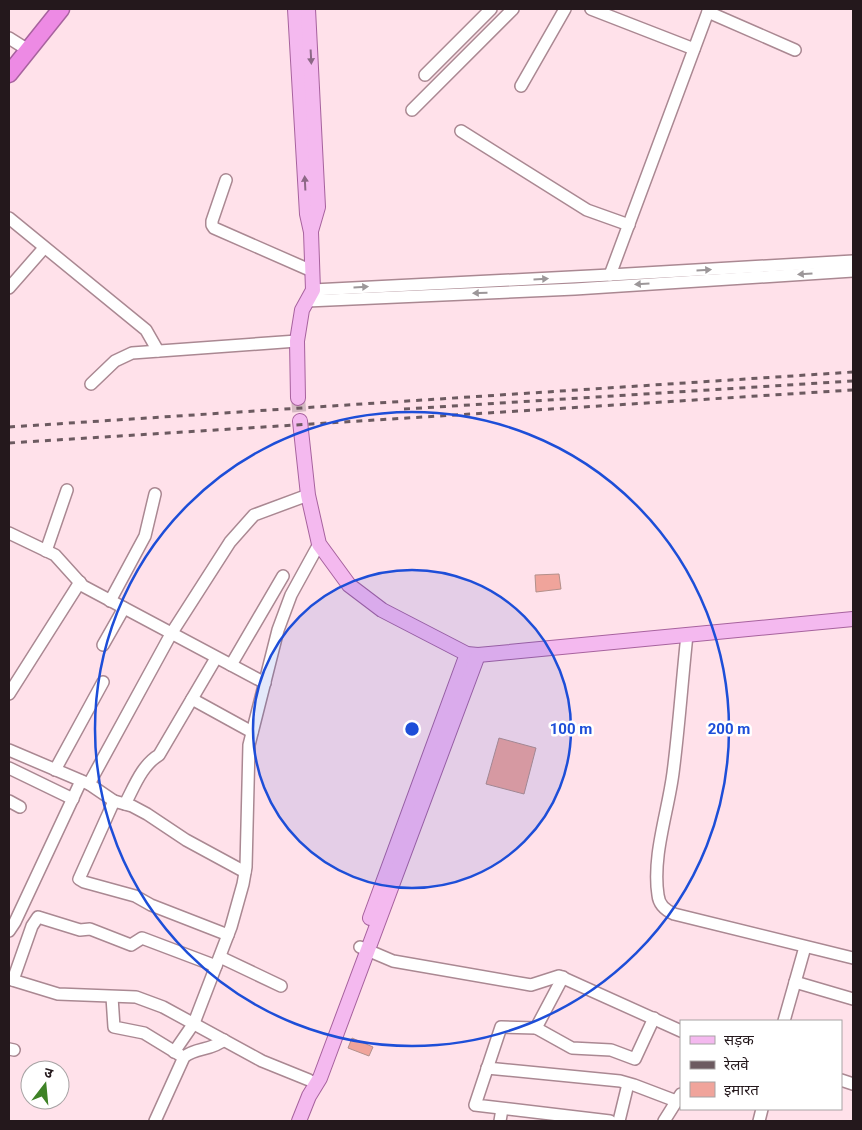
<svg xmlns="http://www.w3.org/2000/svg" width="862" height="1130" font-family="Roboto,'Noto Sans Devanagari',sans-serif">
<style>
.building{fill:#f0a49b;stroke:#b3908b}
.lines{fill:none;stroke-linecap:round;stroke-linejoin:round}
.major-tunnel{stroke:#d3b9c1;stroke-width:14;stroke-dasharray:14 7;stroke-linecap:butt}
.minor-casing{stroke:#aa8892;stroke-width:14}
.major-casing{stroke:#a7629e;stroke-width:16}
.highway-casing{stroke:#a7629e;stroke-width:19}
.minor{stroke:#fff;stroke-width:11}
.major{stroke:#f4b9ef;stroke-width:14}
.highway{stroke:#ed8ae4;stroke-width:16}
.rail{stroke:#6c5a60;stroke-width:3;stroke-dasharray:6 6;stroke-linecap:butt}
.oneway{fill:#8c6886}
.oneway2{fill:#9c9799}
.ring{fill:none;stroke:#1d4ed8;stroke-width:2.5}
.centre{fill:#1d4ed8;stroke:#fff;stroke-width:2.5}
.ring-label{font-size:15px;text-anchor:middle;font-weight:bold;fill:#1d4ed8;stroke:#fff;stroke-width:5;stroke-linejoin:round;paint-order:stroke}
</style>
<rect width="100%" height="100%" fill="#ffe1ea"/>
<g class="building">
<polygon points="559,574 561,589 536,592 535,575"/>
<polygon points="499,738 536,748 524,794 486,784"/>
<polygon points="352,1038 373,1047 369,1056 348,1048"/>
</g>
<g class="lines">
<polyline class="major-tunnel" points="298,398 300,421"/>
<defs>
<g id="minor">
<polyline points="591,9 694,49"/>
<polyline points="708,12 795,50"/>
<polyline points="9,38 28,50"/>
<polyline points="425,75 491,9"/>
<polyline points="521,86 565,9"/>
<polyline points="412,110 513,9"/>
<polyline points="461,131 587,210 629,225"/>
<polyline points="226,180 212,221 212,225 214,228 312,271"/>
<polyline points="9,218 146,330 158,351"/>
<polyline points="610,275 709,9"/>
<polyline points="9,288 44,248"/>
<polyline points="313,290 610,275 853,261"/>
<polyline points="307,301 575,289 853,271"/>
<polyline points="91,384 115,361 132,353 297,341"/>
<polyline points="9,533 55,555 83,586 265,683"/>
<polyline points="46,551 67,490"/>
<polyline points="110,601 145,536 155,494"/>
<path d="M687,635C682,681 679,727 673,773C668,812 652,856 658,895C659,905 665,910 674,914L853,958"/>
<polyline points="103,645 124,608"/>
<polyline points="231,665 283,576"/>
<polyline points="9,694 80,582"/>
<polyline points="192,699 252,732"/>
<polyline points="9,750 89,784 114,801 132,806 147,814 186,840 245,872"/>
<polyline points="9,768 73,799"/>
<polyline points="55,770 103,682"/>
<polyline points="89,784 171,634 230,542 254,515 308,495"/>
<polyline points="9,801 20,807"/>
<polyline points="114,801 79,879 84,882 135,896 151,905 228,935"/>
<path d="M125,804C134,787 142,765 159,755L216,658"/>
<polyline points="9,931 15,922 81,781"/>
<polyline points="360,947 393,961 531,985 559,976 681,1031"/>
<polyline points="220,957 281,986"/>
<polyline points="563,977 536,1028 501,1027 475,1105 610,1121"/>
<polyline points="9,979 58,994 136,997 163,1007 262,1061 309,1080"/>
<polyline points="13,980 32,926 38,917 80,930 90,929 131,945 142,938 216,966"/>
<polyline points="795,982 853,999"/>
<polyline points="112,997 114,1027 144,1033 180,1055"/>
<polyline points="784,1021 805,947"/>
<polyline points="536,1028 572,1048 611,1050 635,1059 654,1018"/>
<polyline points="9,1049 14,1050"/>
<polyline points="174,1052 194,1023 231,927 243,884 246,867 249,745 278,630 291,595 319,544"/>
<polyline points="487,1068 620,1081 634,1085 676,1101"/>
<polyline points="841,1080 853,1084"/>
<path d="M155,1121L184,1057C196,1047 211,1051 224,1040"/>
<polyline points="500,1121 502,1109"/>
<polyline points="619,1121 628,1084"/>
<polyline points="664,1121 681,1094"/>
<polyline points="759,1121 762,1109"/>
</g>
<g id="major">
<polyline points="295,9 307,214 311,232 313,290 302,310 297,341 298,398"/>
<polyline points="308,9 318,207 311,231"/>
<polyline points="300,421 308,495 319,544 349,585 382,610 467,654 478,655 853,619"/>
<polyline points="370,918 467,654"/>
<polyline points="299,1121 309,1096 320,1078 478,655"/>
</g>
<polyline id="highway" points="9,74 61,9"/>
</defs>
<use href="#minor" class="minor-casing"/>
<use href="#major" class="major-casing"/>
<use href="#highway" class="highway-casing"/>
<use href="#minor" class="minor"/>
<use href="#major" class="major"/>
<use href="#highway" class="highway"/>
<g class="rail">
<polyline points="404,409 853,381"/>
<polyline points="9,427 853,372"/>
<polyline points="9,443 853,390"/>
</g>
</g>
<defs><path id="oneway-solid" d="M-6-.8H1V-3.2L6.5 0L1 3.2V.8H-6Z" transform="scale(1.25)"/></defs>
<g class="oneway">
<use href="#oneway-solid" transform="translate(311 57) rotate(87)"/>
<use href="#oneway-solid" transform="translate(305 183) rotate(-93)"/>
</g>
<g class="oneway2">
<use href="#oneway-solid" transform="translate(704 270) rotate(-3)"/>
<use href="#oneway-solid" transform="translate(805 274) rotate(176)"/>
<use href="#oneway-solid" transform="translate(541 279) rotate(-3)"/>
<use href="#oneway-solid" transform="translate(642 284) rotate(176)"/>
<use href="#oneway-solid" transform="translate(361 287) rotate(-3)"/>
<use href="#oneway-solid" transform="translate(480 293) rotate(178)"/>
</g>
<circle cx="412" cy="729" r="159" fill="#1d4ed8" fill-opacity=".12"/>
<g class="ring">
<circle cx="412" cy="729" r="159"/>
<circle cx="412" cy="729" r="317"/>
</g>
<circle cx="412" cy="729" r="8" class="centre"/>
<g class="ring-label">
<text x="571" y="734">100 m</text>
<text x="729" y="734">200 m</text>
</g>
<rect width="862" height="1130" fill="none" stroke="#24181c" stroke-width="20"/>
<rect x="680" y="1020" width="162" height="90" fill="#ffffff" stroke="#a7a3a4"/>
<rect x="690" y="1036" width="25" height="8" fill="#f4b9ef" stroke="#a7a3a4"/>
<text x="724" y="1045" font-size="15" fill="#24181c">सड़क</text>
<rect x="690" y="1061" width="25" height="8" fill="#6c5a60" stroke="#a7a3a4"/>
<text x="724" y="1070" font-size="15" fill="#24181c">रेलवे</text>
<rect x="690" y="1082" width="25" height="15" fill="#f0a49b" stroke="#a7a3a4"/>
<text x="724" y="1095" font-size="15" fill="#24181c">इमारत</text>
<g transform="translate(45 1085) rotate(16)"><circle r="24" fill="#ffffff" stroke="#a7a3a4"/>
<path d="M0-4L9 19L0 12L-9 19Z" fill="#3e8226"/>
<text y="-8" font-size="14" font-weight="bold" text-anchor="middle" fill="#24181c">उ</text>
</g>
</svg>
